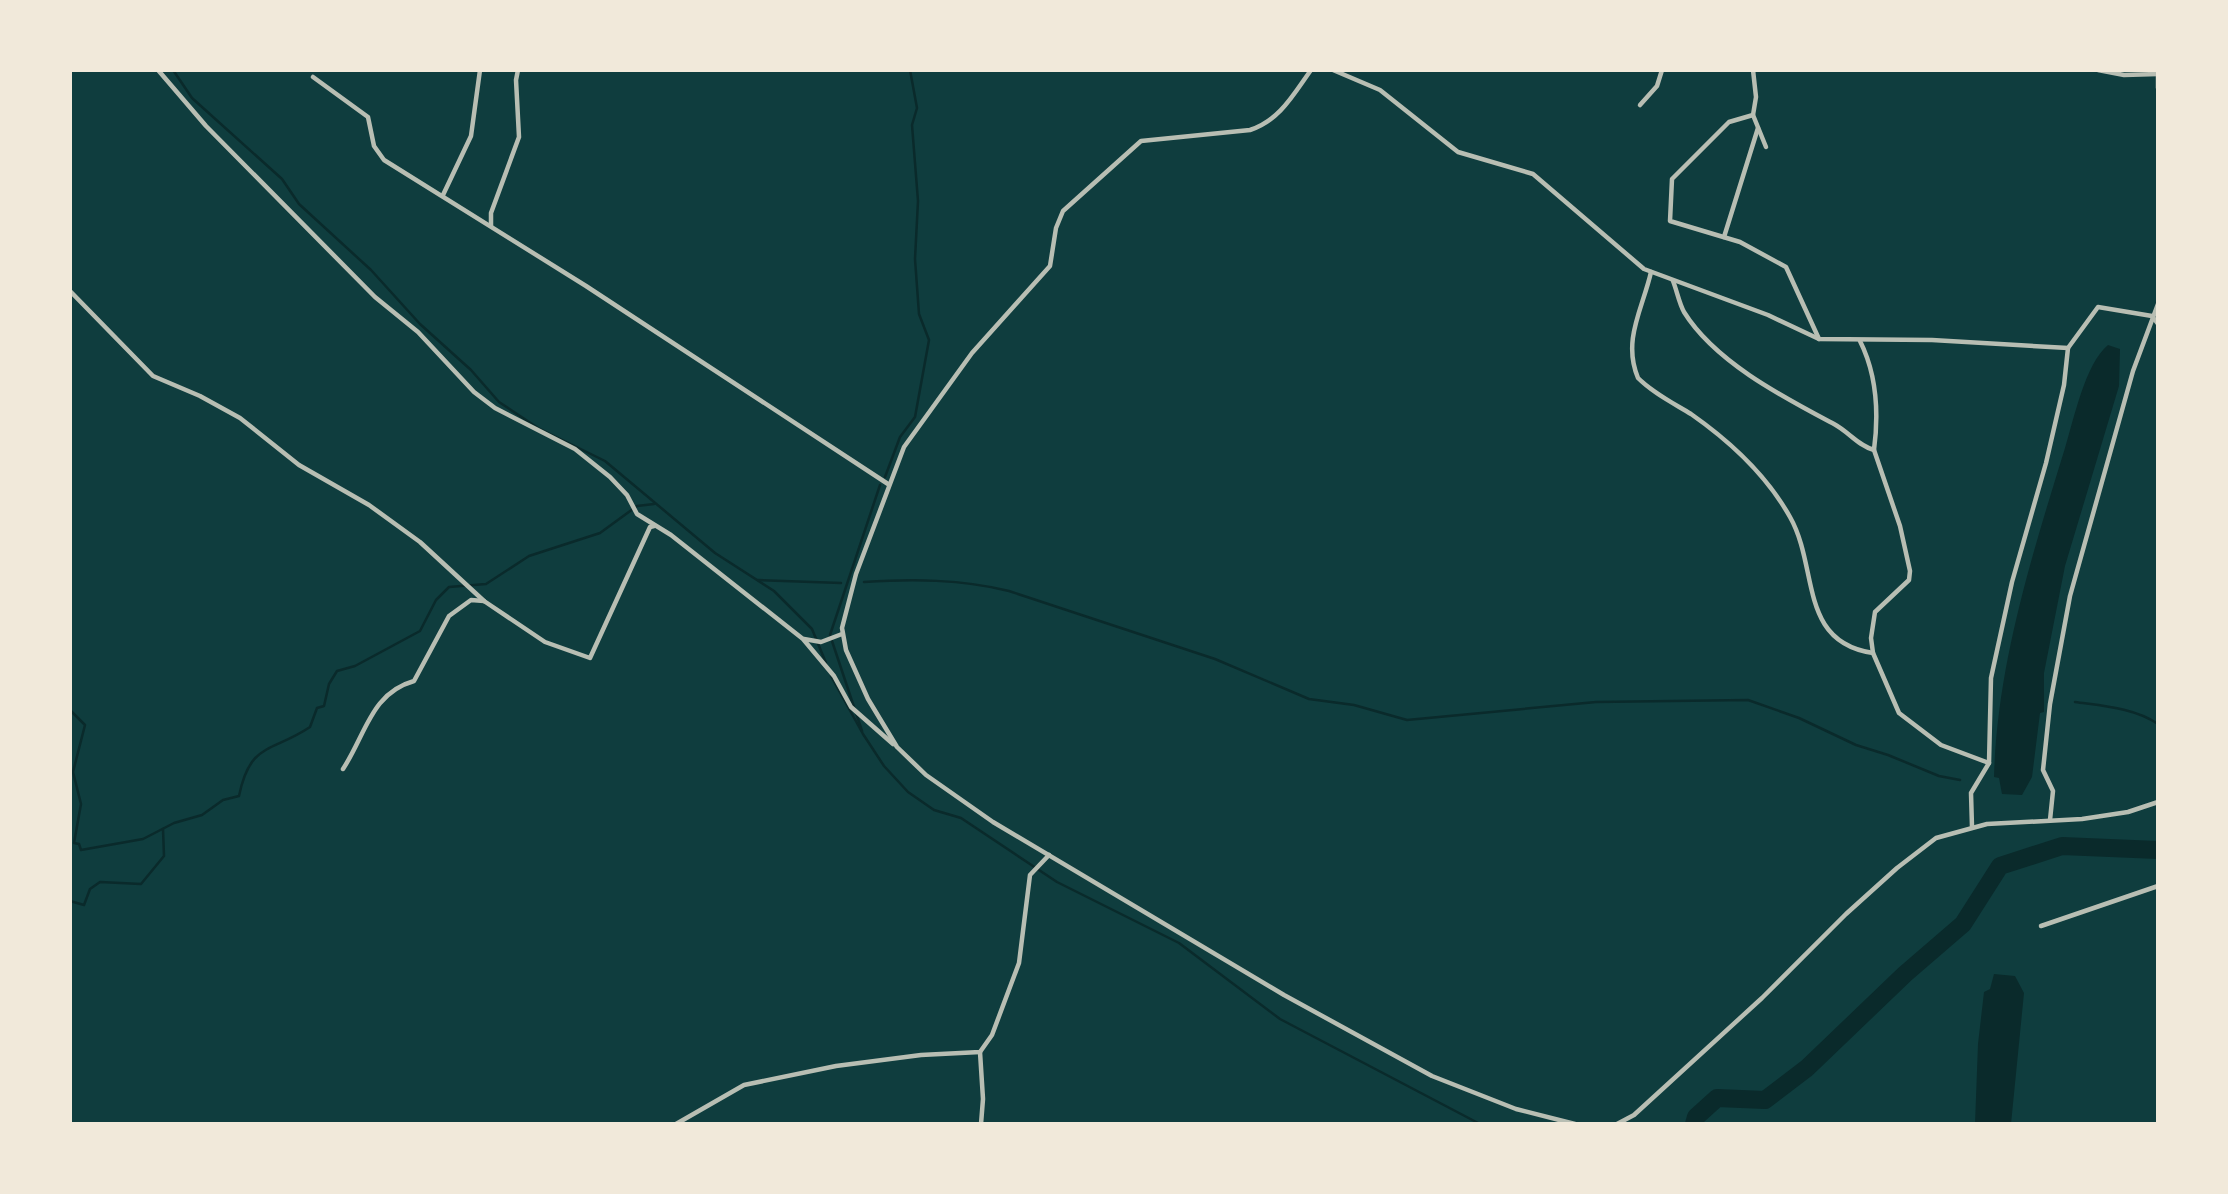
<svg xmlns="http://www.w3.org/2000/svg" width="2228" height="1194" font-family="'IBM Plex Serif',serif">
<style>
.water{fill:#0a2a2b}
.lines{fill:none;stroke-linecap:round;stroke-linejoin:round}
.stream{stroke:#0a2a2b;stroke-width:2.5}
.river{stroke:#0a2a2b;stroke-width:18}
.minor{stroke:#b8beb3;stroke-width:4.5}
</style>
<rect width="100%" height="100%" fill="#0f3d3e"/>
<g class="water">
<path d="M2108,345L2120,349L2119,386L2065,566L2044,673V712L2040,713L2032,777L2022,795L2002,794L1999,778L1994,777C1997,665 2032,555 2065,448C2074,419 2085,364 2108,345Z"/>
<polygon points="1994,974 2015,976 2024,993 2011,1124 1975,1124 1978,1044 1984,992 1990,989"/>
</g>
<g class="lines">
<g class="stream">
<polyline points="173,70 192,98 282,179 299,204 371,270 420,324 471,370 499,402 538,428 605,461 715,553 774,591 812,629 826,663"/>
<polyline points="885,477 900,437 915,417 929,340 919,314 915,259 918,201 912,125 917,108 910,70"/>
<polyline points="758,580 841,583"/>
<path d="M864,582C912,579 961,579 1009,591L1215,659L1309,699L1354,705L1407,720L1596,702L1748,700L1799,718L1856,745L1888,755L1939,776L1960,780"/>
<polyline points="831,676 863,734 884,766 908,792 934,810 961,818 1057,882 1179,943 1280,1019 1480,1124"/>
<path d="M2075,702C2103,706 2134,708 2158,724"/>
<path d="M70,710L85,725L73,772L81,804L74,843L79,844L81,850L143,839L174,823L202,815L223,800L239,796C250,742 271,753 310,727L317,708L324,706L329,684L337,671L355,666L420,631L436,600L449,587L486,584L529,556L600,533L637,506L654,504"/>
<polyline points="862,731 830,635 880,485"/>
<polyline points="70,901 84,905 90,889 100,882 141,884 164,856 163,829"/>
</g>
<polyline class="river" points="1694,1124 1696,1117 1717,1098 1765,1100 1807,1068 1905,974 1963,924 2000,866 2062,846 2158,850"/>
<g class="minor">
<polyline points="158,70 206,126 375,297 418,332 474,392 495,408 575,449 610,477 627,495 637,514 671,535 803,639 834,676 851,707 893,744"/>
<path d="M1311,70C1293,95 1280,120 1250,130L1141,141L1063,211L1056,228L1050,266L972,353L904,447L856,574L842,628L846,650L868,699L897,747L926,775L993,822L1284,995L1432,1076L1516,1109L1575,1124"/>
<polyline points="1333,70 1380,90 1458,152 1533,174 1644,269 1768,315 1819,339 1932,340 2068,348 2098,307 2152,316 2158,324"/>
<polyline points="1753,70 1756,97 1753,115 1729,122 1672,179 1670,221 1740,242 1786,267 1819,339"/>
<polyline points="2098,70 2124,75 2158,74"/>
<polyline points="2158,73 2158,88"/>
<polyline points="313,77 368,117 374,146 384,160 586,286 888,484"/>
<polyline points="1640,105 1657,86 1662,70"/>
<polyline points="1753,115 1766,147"/>
<polyline points="443,195 471,136 480,70"/>
<polyline points="491,226 491,213 519,137 516,80 518,70"/>
<polyline points="1724,237 1758,128"/>
<path d="M1651,272C1643,308 1622,340 1638,378C1653,393 1673,403 1691,414C1731,442 1766,474 1790,517C1819,568 1798,642 1873,653"/>
<path d="M1673,281C1677,291 1679,303 1684,312C1715,362 1783,397 1834,424C1849,432 1857,445 1874,450C1879,412 1877,375 1860,341"/>
<polyline points="70,291 153,376 200,396 240,418 299,465 369,505 420,542 484,601"/>
<polyline points="1874,450 1900,526 1910,571 1909,580 1875,612 1871,638 1873,653 1899,713 1941,745 1989,763"/>
<polyline points="804,639 821,642 842,634"/>
<path d="M343,769C366,734 371,693 414,681L449,616L471,600L484,601L545,642L590,658L650,527L654,526"/>
<polyline points="2050,820 2053,791 2043,770 2050,704 2070,596 2133,371 2158,304"/>
<polyline points="1972,827 1971,793 1989,763 1991,678 2012,582 2046,463 2064,385 2068,348"/>
<polyline points="2041,926 2158,886"/>
<polyline points="980,1052 983,1099 981,1124"/>
<polyline points="676,1124 744,1085 836,1066 921,1055 980,1052 992,1035 1019,963 1030,875 1049,855"/>
<polyline points="1617,1124 1634,1115 1762,998 1846,914 1897,868 1936,838 1987,824 2082,819 2128,812 2158,802"/>
</g>
</g>
<rect width="2228" height="1194" fill="none" stroke="#f1e9da" stroke-width="144"/>
</svg>
